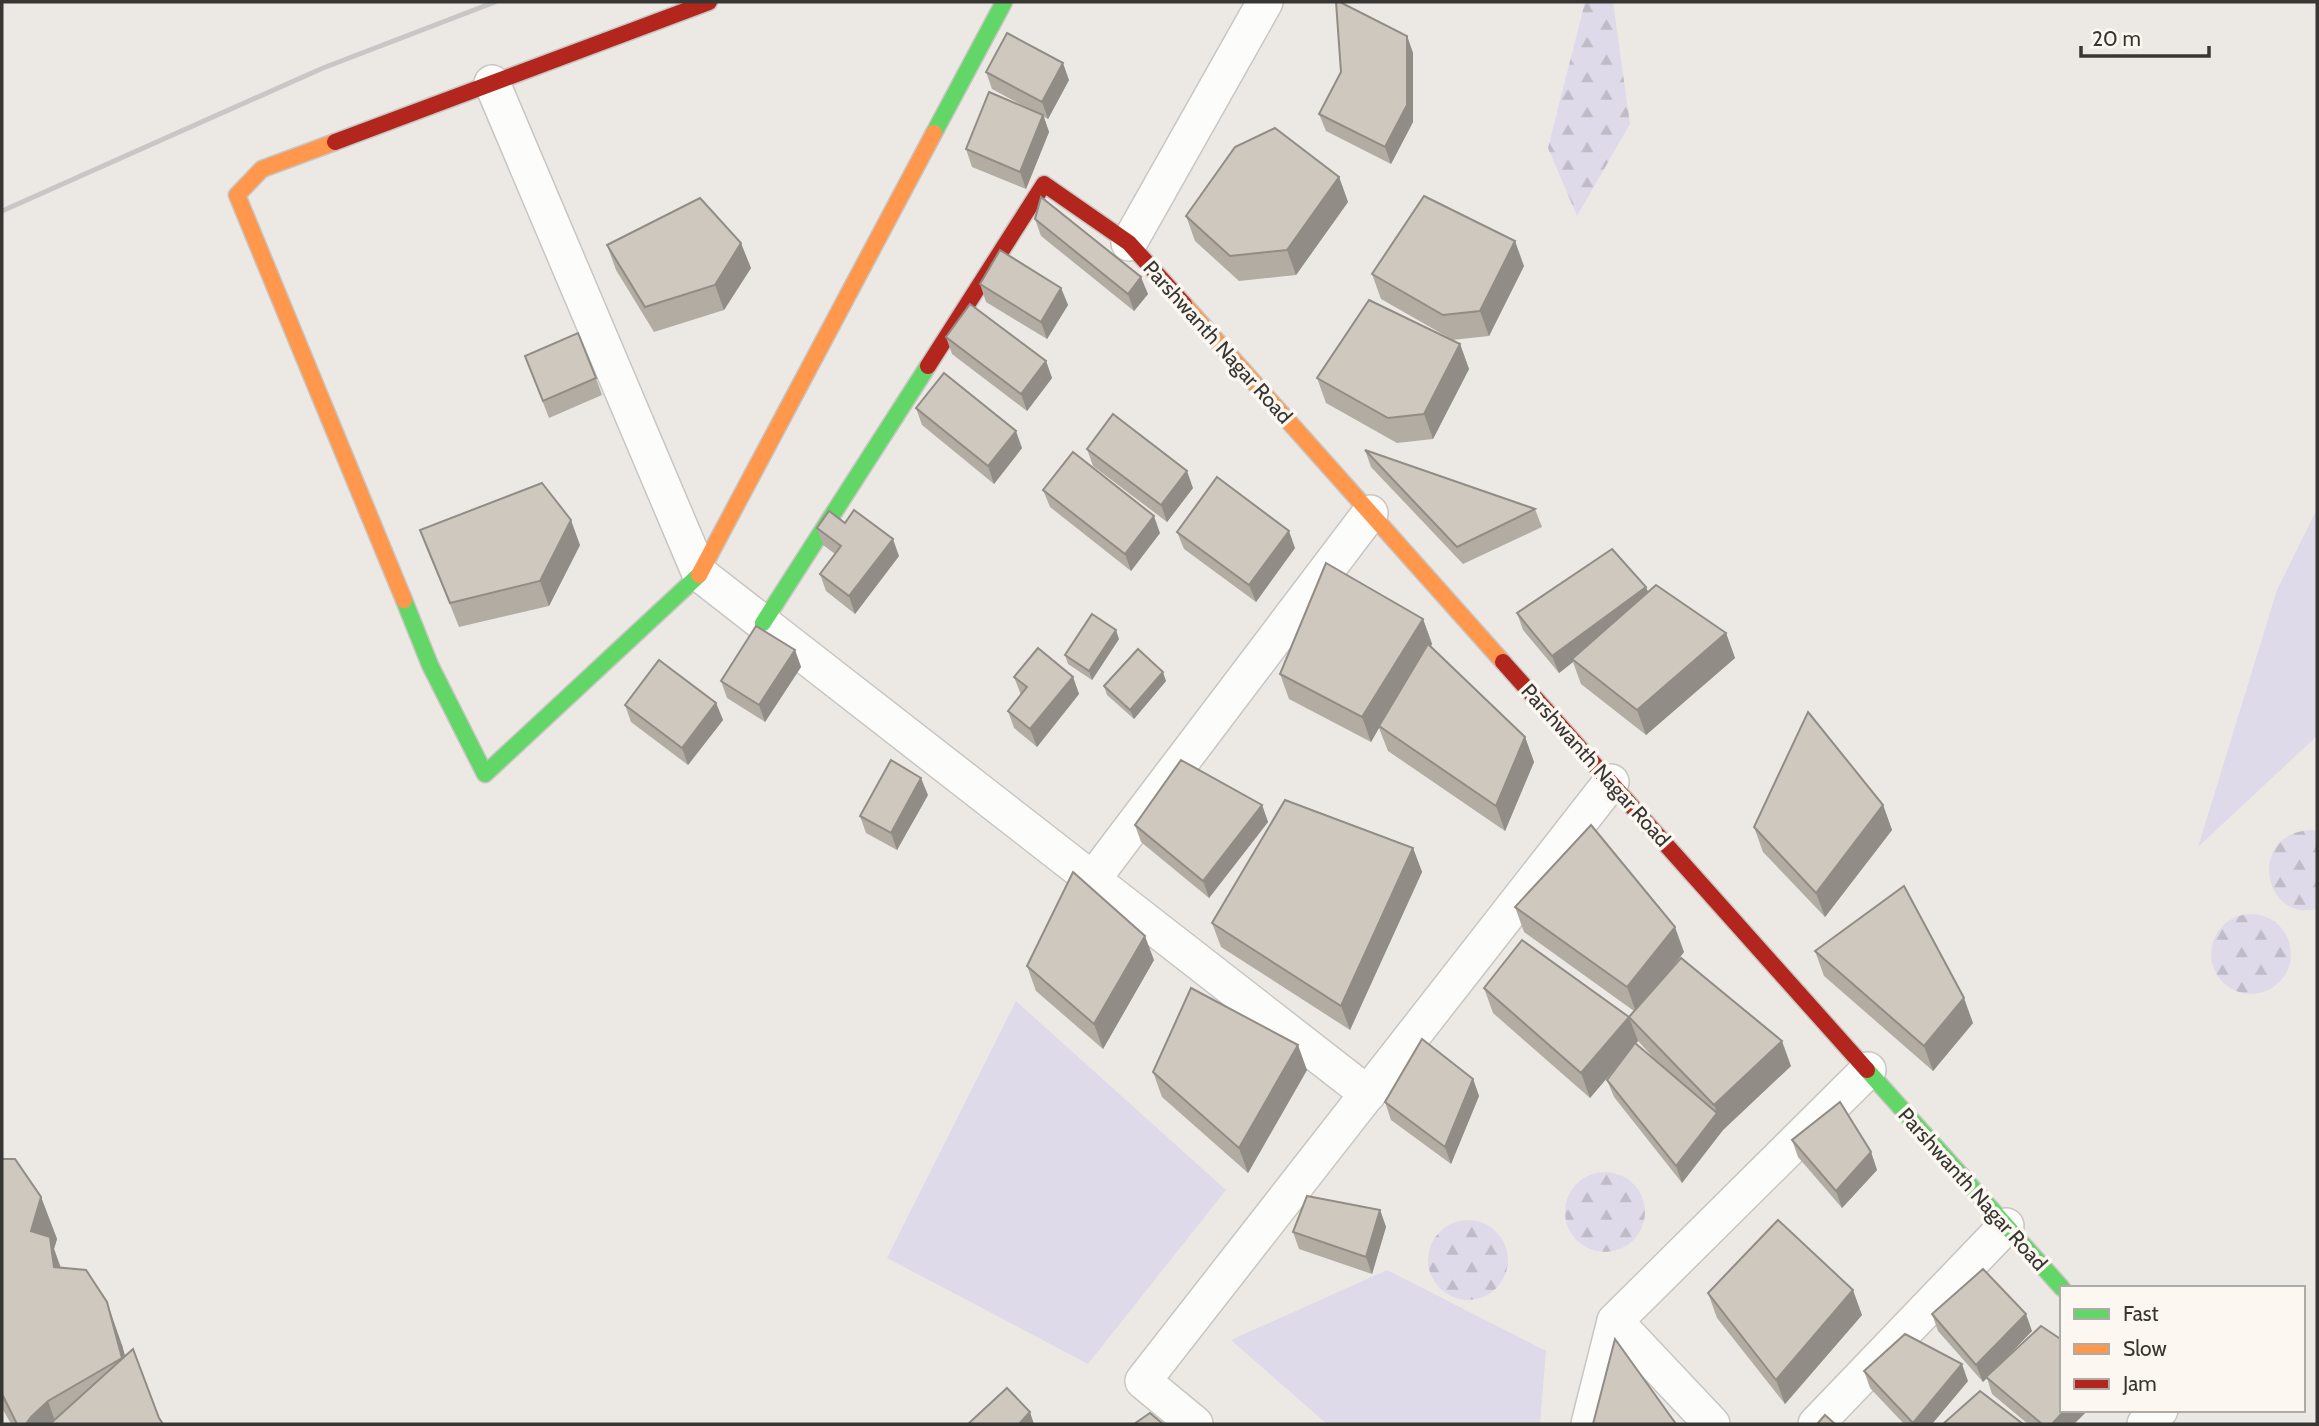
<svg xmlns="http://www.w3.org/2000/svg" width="2319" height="1426" font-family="Cabin,sans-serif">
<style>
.grass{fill:#dedae9}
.forest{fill:url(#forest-firs)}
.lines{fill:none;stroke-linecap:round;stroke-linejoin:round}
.street-casing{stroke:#c8c6c3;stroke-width:38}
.fast-casing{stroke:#c8c6c3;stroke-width:19}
.slow-casing{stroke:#c8c6c3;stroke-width:19}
.jam-casing{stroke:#c8c6c3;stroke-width:19}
.street{stroke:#fcfcfb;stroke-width:35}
.fast{stroke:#63d668;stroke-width:16}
.slow{stroke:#ff974d;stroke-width:16}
.jam{stroke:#b3261e;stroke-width:16}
.rail{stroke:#c8c7c6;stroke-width:5}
.wall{fill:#b2aca3;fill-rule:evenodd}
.shaded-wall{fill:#918c85}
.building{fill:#cfc8be;stroke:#918c85;stroke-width:2}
.labels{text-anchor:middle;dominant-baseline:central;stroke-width:7;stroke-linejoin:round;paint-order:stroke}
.street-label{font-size:21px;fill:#383633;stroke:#fcf7f0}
</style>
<defs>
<pattern id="forest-firs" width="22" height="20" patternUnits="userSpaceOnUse" patternTransform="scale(1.75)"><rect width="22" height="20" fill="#dedae9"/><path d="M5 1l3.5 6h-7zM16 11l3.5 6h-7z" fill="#bfbcc8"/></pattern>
</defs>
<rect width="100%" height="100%" fill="#ece9e5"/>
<g class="grass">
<polygon points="2317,509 2317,736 2198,847 2277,590"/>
<polygon points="1016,1001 1226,1190 1088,1364 887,1258"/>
<polygon points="1387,1270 1546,1351 1540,1424 1327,1424 1231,1340"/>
</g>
<g class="forest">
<polygon points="1585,2 1613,2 1630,124 1577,216 1548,148"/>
<path d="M2311,830L2317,831V909C2262,922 2247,833 2311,830Z"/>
<circle cx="2251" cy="954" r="40"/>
<circle cx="1605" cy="1212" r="40"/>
<circle cx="1468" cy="1260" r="40"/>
</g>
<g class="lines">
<defs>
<g id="street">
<polyline points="492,83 700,574 1368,1094"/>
<polyline points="1129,243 1265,2"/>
<polyline points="1092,880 1370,513"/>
<polyline points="1615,1321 1712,1424"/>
<polyline points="1195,1424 1143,1381 1611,782"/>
<polyline points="1589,1424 1615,1321 1868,1070"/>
<polyline points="1816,1424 2006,1226"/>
<polyline points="2145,1424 2160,1410"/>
</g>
<g id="fast">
<polyline points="934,133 1004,2"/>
<polyline points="404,600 430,665 485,774 699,575"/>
<polyline points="763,623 928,366"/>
<polyline points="1867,1070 2062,1288"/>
</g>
<g id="slow">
<polyline points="335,142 262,169 237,195 404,600"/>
<polyline points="1184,304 1503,662"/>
<polyline points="699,575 934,133"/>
</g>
<g id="jam">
<polyline points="335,142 709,2"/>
<polyline points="928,366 1044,184 1129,243 1184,304"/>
<polyline points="1503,662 1867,1070"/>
</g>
</defs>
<use href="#street" class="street-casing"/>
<use href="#fast" class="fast-casing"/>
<use href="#slow" class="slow-casing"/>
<use href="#jam" class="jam-casing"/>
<use href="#street" class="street"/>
<use href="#fast" class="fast"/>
<use href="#slow" class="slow"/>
<use href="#jam" class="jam"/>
<polyline class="rail" points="2,211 323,68 495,2"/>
</g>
<g class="wall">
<polygon points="1407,36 1413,53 1413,122 1391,164 1326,131 1319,114"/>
<polygon points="986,72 1069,80 1048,119 1044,117 1049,132 1026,189 972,167 966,149 1029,109 992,89"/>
<polygon points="1339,177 1348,202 1296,275 1239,281 1195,241 1186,216"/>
<polygon points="1035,219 1148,294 1134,311 1041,236"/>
<polygon points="607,245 751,268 724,310 654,332 616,270"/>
<polygon points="1524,266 1489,336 1452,340 1460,344 1469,369 1433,439 1397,443 1326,403 1317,378 1451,339 1381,299 1372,274"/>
<polygon points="980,284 1061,288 1068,305 1047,339 986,302"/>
<polygon points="946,337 1046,361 1052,378 1027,411 952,354"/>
<polygon points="525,356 596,378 602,395 549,418"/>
<polygon points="916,408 1022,448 994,484 922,425"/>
<polygon points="1087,449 1193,488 1167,522 1093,466"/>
<polygon points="1365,450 1535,509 1542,527 1463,564 1371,467"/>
<polygon points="1043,490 1160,533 1131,571 1050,507"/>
<polygon points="845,523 899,556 855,614 826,591 820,574 835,554 823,545 817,528"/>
<polygon points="420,530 580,545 549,606 459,627"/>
<polygon points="1177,532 1295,548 1256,602 1184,549"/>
<polygon points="1646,587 1648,592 1726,633 1735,658 1646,735 1581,684 1573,662 1559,673 1523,630 1517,613"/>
<polygon points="1423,619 1432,644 1431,646 1525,737 1534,762 1505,831 1388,751 1379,728 1371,742 1289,699 1280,674"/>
<polygon points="1119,639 1092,680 1068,664 1065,655"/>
<polygon points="795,650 801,667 765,722 727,698 721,681"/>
<polygon points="1014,677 1073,677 1079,694 1037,747 1014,728 1008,711 1021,695"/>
<polygon points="1166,681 1134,719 1107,695 1104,686"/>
<polygon points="716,703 723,720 688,765 631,722 625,705"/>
<polygon points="928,795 897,850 866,833 860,816"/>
<polygon points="1262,805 1268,822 1209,898 1141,842 1135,825"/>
<polygon points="1883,805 1892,830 1825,917 1763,852 1754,827"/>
<polygon points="1413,848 1422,872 1350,1030 1221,947 1212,923"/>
<path d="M1515,907L1684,952L1663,979L1791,1066L1723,1130L1682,1183L1614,1097L1607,1080L1620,1063L1590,1098L1493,1013L1484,988L1629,1017L1634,1011L1524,932ZM1638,1041L1660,1065L1636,1044Z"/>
<polygon points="1815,951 1973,1023 1933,1071 1824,976"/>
<polygon points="1154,960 1103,1049 1036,991 1027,966"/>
<polygon points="1307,1070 1248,1173 1162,1097 1153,1072"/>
<polygon points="1473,1079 1479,1096 1451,1164 1391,1120 1385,1102"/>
<polygon points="1792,1140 1871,1152 1877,1170 1842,1208 1798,1157"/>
<polygon points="2,1159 41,1197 57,1239 54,1249 61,1268 122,1345 125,1356 163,1424 11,1424 2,1408"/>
<polygon points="1380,1210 1386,1227 1372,1274 1299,1249 1293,1232"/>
<polygon points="1708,1293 1862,1315 1785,1404 1717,1318"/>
<polygon points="1932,1314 2032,1331 2001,1363 2062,1410 2088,1410 2074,1424 2028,1424 1992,1394 1987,1378 1983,1382 1938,1331"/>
<polygon points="1864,1371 1968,1381 1932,1424 1904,1424 1870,1388"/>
</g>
<g class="shaded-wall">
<polygon points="1407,36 1413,53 1413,122 1391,164 1385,147"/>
<polygon points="1063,63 1069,80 1048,119 1042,102"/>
<polygon points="1043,115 1049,132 1026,189 1020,172"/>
<polygon points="1339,177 1348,202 1296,275 1287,250"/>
<polygon points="1515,241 1524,266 1489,336 1480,311"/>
<polygon points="741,243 751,268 724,310 715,285"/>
<polygon points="1141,277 1148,294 1134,311 1128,294"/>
<polygon points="1061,288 1068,305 1047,339 1041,322"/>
<polygon points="1460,344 1469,369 1433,439 1424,414"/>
<polygon points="1046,361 1052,378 1027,411 1021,394"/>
<polygon points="1016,431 1022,448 994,484 988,466"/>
<polygon points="1187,471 1193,488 1167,522 1161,505"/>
<polygon points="1154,516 1160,533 1131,571 1125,554"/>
<polygon points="571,520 580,545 549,606 540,581"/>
<polygon points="1289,531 1295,548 1256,602 1249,585"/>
<polygon points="893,539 899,556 855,614 849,596"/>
<polygon points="1646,587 1653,604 1572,659 1573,662 1559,673 1552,656"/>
<polygon points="1423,619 1432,644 1380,727 1379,726 1379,728 1371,742 1362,717"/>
<polygon points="1116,630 1119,639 1092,680 1089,671"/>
<polygon points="1726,633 1735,658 1646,735 1637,710"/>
<polygon points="795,650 801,667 765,722 759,705"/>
<polygon points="1163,672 1166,681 1134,719 1130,710"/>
<polygon points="1073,677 1079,694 1037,747 1030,729"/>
<polygon points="716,703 723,720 688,765 682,748"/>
<polygon points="1525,737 1534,762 1505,831 1496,806"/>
<polygon points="921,778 928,795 897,850 891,833"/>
<polygon points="1262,805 1268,822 1209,898 1203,881"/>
<polygon points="1883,805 1892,830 1825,917 1816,893"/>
<polygon points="1413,848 1422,872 1350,1030 1341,1006"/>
<polygon points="1675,927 1684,952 1636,1012 1627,987"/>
<polygon points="1145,936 1154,960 1103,1049 1094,1024"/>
<polygon points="1964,998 1973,1023 1933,1071 1924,1046"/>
<polygon points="1629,1017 1638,1041 1590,1098 1581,1073"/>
<polygon points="1782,1041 1791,1066 1723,1130 1682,1183 1676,1166 1717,1113 1714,1105"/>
<polygon points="1298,1045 1307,1070 1248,1173 1239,1148"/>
<polygon points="1473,1079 1479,1096 1451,1164 1445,1147"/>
<polygon points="1871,1152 1877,1170 1842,1208 1836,1191"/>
<polygon points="41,1197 57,1239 54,1249 65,1280 69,1310 31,1231"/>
<polygon points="1380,1210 1386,1227 1372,1274 1366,1257"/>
<polygon points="1853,1290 1862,1315 1785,1404 1776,1380"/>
<polygon points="107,1302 122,1345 137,1400 122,1358"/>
<polygon points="2026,1314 2032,1331 1983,1382 1976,1365"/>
<polygon points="1962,1364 1968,1381 1932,1424 1913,1424 1913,1423"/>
<polygon points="48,1401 56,1424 26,1424 31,1417"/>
<polygon points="2065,1410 2088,1410 2074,1424 2052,1424"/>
<polygon points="1030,1412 1034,1424 1019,1424"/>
</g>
<g class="building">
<polygon points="1336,2 1340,2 1407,36 1407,105 1385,147 1319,114 1341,72"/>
<polygon points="1007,33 1063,63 1042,102 986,72"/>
<polygon points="989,92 1043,115 1020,172 966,149"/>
<polygon points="1275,128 1339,177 1287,250 1230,256 1186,216 1235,147"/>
<polygon points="1424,196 1515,241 1480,311 1443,315 1372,274"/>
<polygon points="1041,197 1141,277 1128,294 1035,219"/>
<polygon points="700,198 741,243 715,285 645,307 607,245"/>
<polygon points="1000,250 1061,288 1041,322 980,284"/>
<polygon points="1369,300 1460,344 1424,414 1388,418 1317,378"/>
<polygon points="970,304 1046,361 1021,394 946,337"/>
<polygon points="578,333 596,378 543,401 525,356"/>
<polygon points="944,373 1016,431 988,466 916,408"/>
<polygon points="1113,414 1187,471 1161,505 1087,449"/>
<polygon points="1365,450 1535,509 1457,547"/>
<polygon points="1073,452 1154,516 1125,554 1043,490"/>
<polygon points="1217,477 1289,531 1249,585 1177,532"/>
<polygon points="542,483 571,520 540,581 450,603 420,530"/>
<polygon points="854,510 893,539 849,596 820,574 841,546 817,528 829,511 845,523"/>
<polygon points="1612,549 1646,587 1552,656 1517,613"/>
<polygon points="1326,563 1423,619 1362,717 1280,674"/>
<polygon points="1656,585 1726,633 1637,710 1572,659"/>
<polygon points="1092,614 1116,630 1089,671 1065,655"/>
<polygon points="756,626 795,650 759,705 721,681"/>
<polygon points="1428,644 1525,737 1496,806 1379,726"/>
<polygon points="1038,648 1073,677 1030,729 1008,711 1027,687 1014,677"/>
<polygon points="1138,649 1163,672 1130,710 1104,686"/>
<polygon points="659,660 716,703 682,748 625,705"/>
<polygon points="1808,712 1883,805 1816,893 1754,827"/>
<polygon points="891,760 921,778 891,833 860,816"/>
<polygon points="1181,760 1262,805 1203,881 1135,825"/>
<polygon points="1285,800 1413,848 1341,1006 1212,923"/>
<polygon points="1591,825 1675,927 1627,987 1515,907"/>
<polygon points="1073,872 1145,936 1094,1024 1027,966"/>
<polygon points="1904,886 1964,998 1924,1046 1815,951"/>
<polygon points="1522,940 1629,1017 1681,958 1782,1041 1714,1105 1629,1017 1581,1073 1484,988"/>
<polygon points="1191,988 1298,1045 1239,1148 1153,1072"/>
<polygon points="1422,1039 1473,1079 1445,1147 1385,1102"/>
<polygon points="1635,1043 1717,1113 1676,1166 1607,1080"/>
<polygon points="1840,1102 1871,1152 1836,1191 1792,1140"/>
<polygon points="2,1159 15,1159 41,1197 31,1231 50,1237 54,1267 86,1270 107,1302 122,1358 48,1401 31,1417 26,1424 17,1424 2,1394"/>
<polygon points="1307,1196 1380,1210 1366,1257 1293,1232"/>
<polygon points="1778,1220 1853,1290 1776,1380 1708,1293"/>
<polygon points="1983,1269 2026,1314 1976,1365 1932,1314"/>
<polygon points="2041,1326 2062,1340 2062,1410 2065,1410 2052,1424 2042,1424 1986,1377"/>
<polygon points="1905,1334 1962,1364 1913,1423 1864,1371"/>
<polygon points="1615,1339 1676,1424 1593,1424"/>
<polygon points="133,1349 159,1418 163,1424 50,1424"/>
<polygon points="1007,1388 1030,1412 1019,1424 968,1424"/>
<polygon points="1980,1391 2023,1424 1943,1424"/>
<polygon points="1150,1413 1163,1424 1134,1424"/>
<polygon points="1825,1415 1835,1424 1817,1424"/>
</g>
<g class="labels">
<g class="street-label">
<text transform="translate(1218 342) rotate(48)">Parshwanth Nagar Road</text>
<text transform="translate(1596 765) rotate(48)">Parshwanth Nagar Road</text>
<text transform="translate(1973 1189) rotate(48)">Parshwanth Nagar Road</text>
</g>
</g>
<rect width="2319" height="1426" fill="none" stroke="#383633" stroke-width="7"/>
<rect x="2060" y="1286" width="245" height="126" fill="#fcf7f0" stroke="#aeaaa4" stroke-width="2"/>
<rect x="2074" y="1309" width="35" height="10" fill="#63d668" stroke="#aeaaa4" stroke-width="2"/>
<text x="2123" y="1321" font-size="21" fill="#383633">Fast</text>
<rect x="2074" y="1344" width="35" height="10" fill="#ff974d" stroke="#aeaaa4" stroke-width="2"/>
<text x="2123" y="1356" font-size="21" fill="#383633">Slow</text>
<rect x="2074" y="1379" width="35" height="10" fill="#b3261e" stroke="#aeaaa4" stroke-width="2"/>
<text x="2123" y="1391" font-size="21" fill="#383633">Jam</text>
<path d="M2081 46v10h128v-10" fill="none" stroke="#383633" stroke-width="3.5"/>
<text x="2092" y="46" font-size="21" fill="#383633" stroke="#fcf7f0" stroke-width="5" paint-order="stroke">20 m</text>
</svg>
